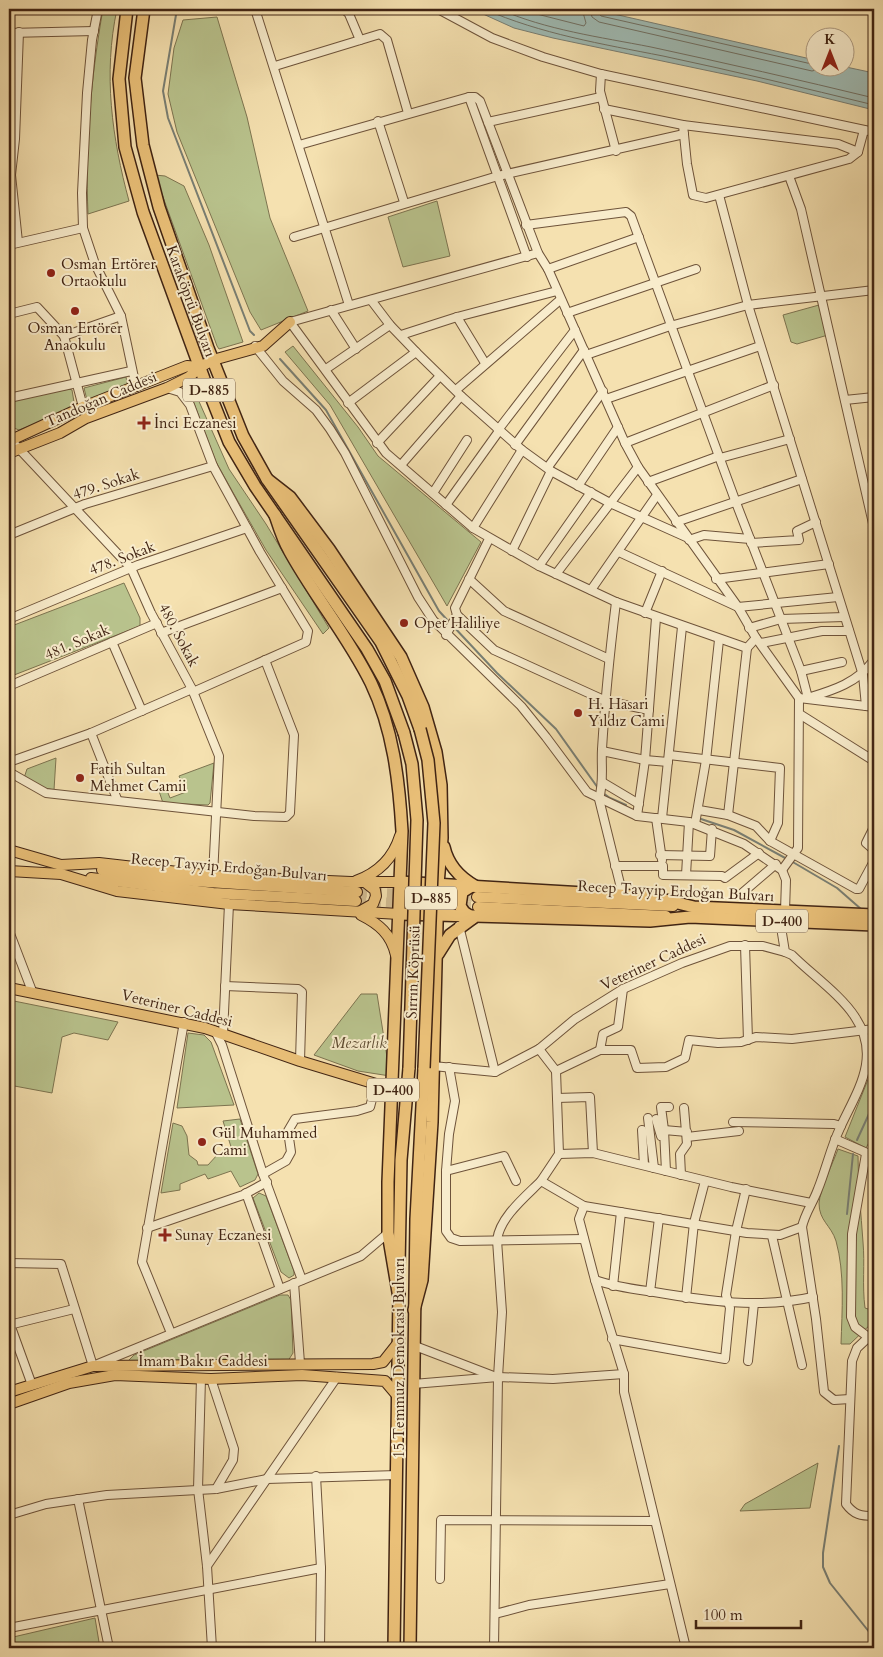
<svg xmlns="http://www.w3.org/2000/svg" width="883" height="1657" font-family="Cardo,serif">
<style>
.green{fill:#b9c38d;stroke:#7d7450}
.water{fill:#9fbbb4;stroke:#797f74}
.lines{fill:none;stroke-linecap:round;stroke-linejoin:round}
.shore{stroke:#707064;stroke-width:1}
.stream{stroke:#797f74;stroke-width:2}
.major-tunnel{stroke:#d1bb91;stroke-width:10;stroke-dasharray:10 5;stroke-linecap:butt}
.minor-casing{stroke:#6e533a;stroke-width:10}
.major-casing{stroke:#412413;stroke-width:12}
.highway-casing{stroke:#412413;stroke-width:14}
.minor{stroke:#f8eccc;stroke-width:8}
.major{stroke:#eac078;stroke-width:10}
.highway{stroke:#eac078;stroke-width:11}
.highway-bridge-casing{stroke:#412413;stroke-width:14;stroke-linecap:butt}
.highway-bridge{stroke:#eac078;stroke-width:11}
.poi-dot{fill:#8f2418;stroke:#f8eccc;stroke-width:2}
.labels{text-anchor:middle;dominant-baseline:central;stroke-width:4;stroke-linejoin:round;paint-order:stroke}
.shield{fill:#f8eccc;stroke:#78604a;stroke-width:1}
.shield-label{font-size:14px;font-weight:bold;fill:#412413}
.poi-label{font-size:15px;fill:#412413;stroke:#f8eccc;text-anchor:start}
.street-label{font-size:15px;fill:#412413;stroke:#f8eccc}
.park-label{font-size:15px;font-style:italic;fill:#5f4c32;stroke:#f8eccc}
</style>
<rect width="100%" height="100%" fill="#f5e1b0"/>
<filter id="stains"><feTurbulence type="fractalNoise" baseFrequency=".004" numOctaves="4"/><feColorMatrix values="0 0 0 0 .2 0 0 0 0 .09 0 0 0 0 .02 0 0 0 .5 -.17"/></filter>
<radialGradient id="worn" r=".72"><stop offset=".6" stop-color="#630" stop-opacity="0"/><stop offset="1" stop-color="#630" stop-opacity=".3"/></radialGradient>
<g class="green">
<path d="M103,9H117C103,74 112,138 129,201L88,214C85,145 91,77 103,9Z"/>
<polygon points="217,17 247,117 270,218 308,311 261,330 250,312 177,132 168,94 174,48 183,20"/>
<polygon points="155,175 165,176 184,186 209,245 243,342 219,349 217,346"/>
<polygon points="437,201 450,256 403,267 388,217"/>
<polygon points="819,305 828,335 797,344 791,342 783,315"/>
<polygon points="293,346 358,427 378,456 481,542 447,606 330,405 285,352"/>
<polygon points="126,377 128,388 88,404 84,388"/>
<polygon points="69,389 72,390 75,408 19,430 9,426 9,401"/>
<polygon points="197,397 229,469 266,524 329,628 323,634 266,550 235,496 216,462 192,398"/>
<polygon points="124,583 140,618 140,626 9,677 9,627"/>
<polygon points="56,758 54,790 26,784 24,778 27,769"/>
<polygon points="214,763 210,803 208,805 163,803 159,791 166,788 170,798 186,792 179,776"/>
<polygon points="870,943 874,944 874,1133 866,1148 845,1137 873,1067 874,1033 869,1007"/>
<polygon points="361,994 377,994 390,1076 358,1071 314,1055"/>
<polygon points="9,1000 118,1022 108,1040 74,1033 62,1037 52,1093 9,1085"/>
<polygon points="188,1033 204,1035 211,1042 234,1105 177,1108"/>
<polygon points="240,1119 258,1174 255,1180 240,1187 231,1171 208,1179 205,1174 180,1184 180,1190 161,1193 173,1123 182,1126 187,1136 189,1155 197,1161 198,1165 208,1165 218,1154 231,1156 232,1150 223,1121"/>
<path d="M838,1149L858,1156C858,1186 861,1213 863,1242C865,1264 862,1285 865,1308L874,1311V1321L850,1344H841C842,1311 845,1273 836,1241C831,1225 819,1221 819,1203C820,1189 833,1163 838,1149Z"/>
<polygon points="259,1193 266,1196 294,1271 294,1275 289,1278 281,1272 253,1198"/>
<polygon points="280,1295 288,1295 291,1300 293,1353 286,1364 128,1361 134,1355"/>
<polygon points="818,1463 810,1508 740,1511 745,1504"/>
<polygon points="95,1618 100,1648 9,1648 9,1638"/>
</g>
<polygon class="water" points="472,9 592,9 815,60 816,68 846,67 874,73 874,110 757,81 553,38 514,28"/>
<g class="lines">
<g class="shore">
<path d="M484,9C541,34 602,44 663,56C734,71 804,88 874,105"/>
<path d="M499,9C546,30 600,37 651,47C725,63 800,80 874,98"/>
<polyline points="517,9 584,26 586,23 582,9"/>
<polyline points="590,9 592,17 599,22 812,71 823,68"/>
<polyline points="596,9 601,16 816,65"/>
</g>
<g class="stream">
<polyline points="177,9 163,91 168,118 250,331 254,335"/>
<polyline points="280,359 326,410 439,611 450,623"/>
<polyline points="453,626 497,673 556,729 598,788"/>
<polyline points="603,793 610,798 626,805"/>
<polyline points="701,819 734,830 787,859"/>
<polyline points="791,861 837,888 861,909"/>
<polyline points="857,1140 874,1103"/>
<polyline points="847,1214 853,1154"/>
<polyline points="839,1446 823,1553 823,1567 830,1583 874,1638"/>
</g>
<g class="major-tunnel">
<polyline points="357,892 477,897"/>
<polyline points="356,901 478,907"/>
</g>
<defs>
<g id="minor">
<polyline points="98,9 92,40 87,93 82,193 83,228 95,264 121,316 136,387"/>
<polyline points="255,9 349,305"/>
<polyline points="344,9 349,14 360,40"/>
<polyline points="438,9 492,38 543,57 601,74 874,132"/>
<polyline points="9,33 94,31"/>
<polyline points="275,66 380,34 387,40 408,113"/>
<polyline points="601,74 600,91 616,151"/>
<polyline points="469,97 527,257"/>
<polyline points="604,109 683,125 838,144 858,152"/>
<polyline points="378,121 404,202"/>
<polyline points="488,122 601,97"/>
<polyline points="683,125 687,164 693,195 706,198 849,159 858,152 864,130"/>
<polyline points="299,145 469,97 475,97 480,101 538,253 548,269 625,443 638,467 738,607 756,638 799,698 874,707"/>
<polyline points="789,176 801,209 874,528"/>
<polyline points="719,195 748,305 863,675 866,706"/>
<path d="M526,225L626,212L631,216L735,500L801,671L808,698C834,690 857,683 874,660"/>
<polyline points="294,237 498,176 684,134"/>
<polyline points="18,242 11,175 15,139 19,32"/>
<polyline points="9,245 83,228"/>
<polyline points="538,253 290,322 386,453 473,528 539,566 616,602 747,648 756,638"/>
<polyline points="548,269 639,237"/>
<polyline points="371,300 390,325 416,352 461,396 522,450 551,471 610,503 686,537"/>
<polyline points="331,310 356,349"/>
<polyline points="567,313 696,269"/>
<polyline points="9,314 37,307 64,336 121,316"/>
<polyline points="457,317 485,363"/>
<polyline points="401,335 457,317 557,291"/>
<polyline points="64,336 83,407"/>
<polyline points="255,346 283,381 316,410 330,429 345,453 418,597 433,620 521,706 546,737 587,792 637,816 689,822 744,844 782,870 786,880 785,911"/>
<polyline points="586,355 670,326 748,305 874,290"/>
<polyline points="326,369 390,325"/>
<polyline points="167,388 180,392 190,405 213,466 260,552 308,631 306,642 193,692"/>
<polyline points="456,390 560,300"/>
<polyline points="9,398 131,371"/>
<polyline points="606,399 760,346"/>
<polyline points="845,400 874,397"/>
<polyline points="348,403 416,352"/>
<polyline points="498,430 575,330"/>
<polyline points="9,438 131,568 151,613 192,689 219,756 213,876"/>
<polyline points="377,443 440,376"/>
<polyline points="625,443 774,385"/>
<polyline points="515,445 584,350"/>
<polyline points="720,458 790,439"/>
<polyline points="401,465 461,396"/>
<polyline points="548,467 603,391"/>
<polyline points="648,482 719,456"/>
<polyline points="578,486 618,427"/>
<polyline points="433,493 467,440"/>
<polyline points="446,505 499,431"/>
<polyline points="676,522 802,479"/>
<polyline points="473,528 522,450"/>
<polyline points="9,535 85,504 213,466"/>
<polyline points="489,539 455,608 457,615 494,650 606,701 649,710"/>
<polyline points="689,540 704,535 750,539"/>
<polyline points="751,543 799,540 797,531 816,522"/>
<polyline points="512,551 551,471"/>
<polyline points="619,552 738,607 838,597"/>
<polyline points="539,566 591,492"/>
<polyline points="556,574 638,467"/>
<polyline points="469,579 504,611 609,659"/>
<polyline points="716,579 829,564"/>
<polyline points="591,590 657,495"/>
<path d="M616,602C610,651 605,700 602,749C601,766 604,782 599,799L623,896"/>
<polyline points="645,613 662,571"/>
<polyline points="9,619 138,565 247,528"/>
<polyline points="749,628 781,619 844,617"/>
<polyline points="161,633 282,588"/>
<polyline points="446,635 457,615"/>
<polyline points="112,642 142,711"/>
<polyline points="761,643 822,631 849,631"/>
<polyline points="801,671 842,662"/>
<polyline points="9,686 157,623"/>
<polyline points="801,715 874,761"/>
<polyline points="91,733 117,799"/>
<polyline points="602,751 645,760 668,762"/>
<polyline points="669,755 780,768 778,823 770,841"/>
<polyline points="9,762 91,733 192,689"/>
<polyline points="9,772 46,793 254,816 286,817 290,813 294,735 265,660"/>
<polyline points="602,782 639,804"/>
<polyline points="699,810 728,815 756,826 770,841 856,889 859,889 874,861"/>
<polyline points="728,815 747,648"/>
<polyline points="637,816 645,760 656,618"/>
<polyline points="656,818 662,860"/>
<polyline points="662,818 682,627"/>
<polyline points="695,824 706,760 719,640"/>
<polyline points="874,827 866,843 874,850"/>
<polyline points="660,855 710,856 712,829"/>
<polyline points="615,866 663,866 663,875 722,876 725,878 759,853"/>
<polyline points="782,870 798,848 799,698"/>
<polyline points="686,875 689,822"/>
<polyline points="741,894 776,864"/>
<path d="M780,921L785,952L792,955C811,974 841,995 855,1017C882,1057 857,1091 840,1128C831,1147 826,1169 818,1189C813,1203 805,1213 802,1227L816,1319L824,1392L834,1400L850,1399"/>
<polyline points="459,926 495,1072"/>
<polyline points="9,931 32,991"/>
<polyline points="745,945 748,1040"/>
<polyline points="225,986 298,989 302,992 300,1061"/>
<polyline points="215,1031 222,1045 263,1174 302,1280"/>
<polyline points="223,1034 229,904"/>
<polyline points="539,1049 556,1071 559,1154 541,1181 584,1206 747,1233 780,1235 802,1227"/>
<polyline points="600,1050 603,1034 618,1027 623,989"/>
<polyline points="433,1066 495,1072 539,1049 575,1019 623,989 682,963 730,946 763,946 785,952"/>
<polyline points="449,1067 455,1101 449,1134 446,1171 446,1231 451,1238 460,1241 584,1239"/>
<polyline points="556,1071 600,1050 631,1050 637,1068 666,1067 685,1058 689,1040 718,1043 741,1042 756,1037 792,1039 874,1029"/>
<polyline points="557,1098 590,1097 593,1153"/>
<polyline points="648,1118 654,1168"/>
<polyline points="656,1119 661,1136"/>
<polyline points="733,1122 834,1124 841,1126"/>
<polyline points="642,1130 644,1165"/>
<polyline points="664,1130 661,1107 669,1107"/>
<polyline points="687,1137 739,1131"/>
<polyline points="835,1139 874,1156"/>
<polyline points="559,1154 593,1153 731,1187 811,1203"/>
<polyline points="866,1154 852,1234 851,1317 855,1327 868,1337"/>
<polyline points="446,1171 504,1156 516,1181"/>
<polyline points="666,1171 664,1130 687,1132"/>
<polyline points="263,1174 286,1161 291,1152 288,1131 295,1119 357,1111 370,1107 376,1084"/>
<polyline points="681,1175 680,1154 687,1144 684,1108"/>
<polyline points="246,1193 280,1289"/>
<polyline points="584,1206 579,1219 595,1280 624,1374 624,1392 686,1648"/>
<polyline points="147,1228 243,1195 267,1182"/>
<polyline points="772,1236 802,1365"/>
<polyline points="9,1263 61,1264 93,1366 361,1256 388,1233"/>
<path d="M595,1280C615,1287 633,1289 654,1292C707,1301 760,1309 813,1297"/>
<polyline points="294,1283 300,1363"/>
<polyline points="613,1286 621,1212"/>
<polyline points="650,1292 659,1218"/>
<polyline points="686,1298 694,1223 705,1181"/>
<polyline points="9,1325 74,1309"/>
<polyline points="11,1327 32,1385"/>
<path d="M874,1332L857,1348L852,1361L846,1504C854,1515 861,1516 874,1516"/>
<polyline points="171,1333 142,1262 184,1022"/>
<polyline points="612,1339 725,1359 730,1308 726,1295 736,1231 746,1189"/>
<polyline points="415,1346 496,1377"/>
<polyline points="748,1361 754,1303"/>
<polyline points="201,1378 198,1489 207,1566 212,1648"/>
<polyline points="211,1379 234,1449 233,1460 216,1489"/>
<polyline points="413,1384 498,1377 553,1379 624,1374"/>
<polyline points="316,1476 321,1568 320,1648"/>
<polyline points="78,1499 109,1648"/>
<polyline points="9,1515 46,1504 107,1495 216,1489 267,1479 397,1475"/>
<polyline points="207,1566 337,1377"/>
<polyline points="440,1579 441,1520 654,1521"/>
<polyline points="495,1614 529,1605 670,1584"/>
<polyline points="9,1628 321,1568"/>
<path d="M494,1648L498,1377L502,1312L497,1240C500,1217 525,1197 541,1181"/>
</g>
<g id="major">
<polyline points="9,441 83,407 187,366 200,367"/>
<polyline points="9,453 60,433 86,418 167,388 189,377 200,367 213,360 263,346 290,322"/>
<polyline points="9,850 61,865 99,863 213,876 351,882 400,882"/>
<polyline points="102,870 164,879 357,892"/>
<polyline points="9,871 61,874 117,891 229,904 399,914"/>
<polyline points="91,878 213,893 356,901"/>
<path d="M356,881C378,873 393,859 400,836"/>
<polyline points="477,897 673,906"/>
<polyline points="478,907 666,916"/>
<polyline points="359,912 373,904 376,896 375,890 365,882"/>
<path d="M361,915C379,924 391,934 396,955"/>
<polyline points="9,988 205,1028 300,1061 376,1084 393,1085"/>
<polyline points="9,1392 93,1366 373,1364 383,1362 398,1343"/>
<polyline points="9,1404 69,1383 115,1375 211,1379 302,1375 385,1381 396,1394"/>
</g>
<g id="highway">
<polyline points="127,9 119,79 125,147 143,212 204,379 229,442 255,486 367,649 385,681 404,733"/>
<polyline points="144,9 135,78 143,145 159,207 208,348 243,436 267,479 381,642 408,696 420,729"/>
<polyline points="267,479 290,497 329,549 401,657 423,707 436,752 441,785 442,838 438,884 432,1122 422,1280 414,1310"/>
<path d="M275,515C279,527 283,540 289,550C314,596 348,636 371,683C393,729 399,780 402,831L388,1182V1233L399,1298"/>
<path d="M444,847C448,865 459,877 475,886"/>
<polyline points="400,882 653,897 694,907 874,915"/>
<polyline points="470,887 462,892 460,906 464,912 473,918"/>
<polyline points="399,914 650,921 690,917 874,925"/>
<polyline points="438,954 450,935 473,918"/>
<polyline points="399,1267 401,1160 409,1068"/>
<polyline points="394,1648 399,1293"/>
<polyline points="410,1648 416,1219 424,1068"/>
</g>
</defs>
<use href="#minor" class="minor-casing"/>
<use href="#major" class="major-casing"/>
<use href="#highway" class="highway-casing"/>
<use href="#minor" class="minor"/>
<use href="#major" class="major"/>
<use href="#highway" class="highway"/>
<defs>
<g id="highway-bridge">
<polyline points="420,729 428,760 434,823 424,1068"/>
<polyline points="404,733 412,764 417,820 409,1068"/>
</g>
</defs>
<use href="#highway-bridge" class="highway-bridge-casing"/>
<use href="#highway-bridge" class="highway-bridge"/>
</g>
<g class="poi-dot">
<circle cx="51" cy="273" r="5"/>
<circle cx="75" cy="311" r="5"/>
<path d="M141.5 415.5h5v5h5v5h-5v5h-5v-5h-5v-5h5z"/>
<circle cx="404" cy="623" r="5"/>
<circle cx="578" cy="713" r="5"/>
<circle cx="80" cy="778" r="5"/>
<circle cx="202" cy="1142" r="5"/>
<path d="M162.5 1227.5h5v5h5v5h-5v5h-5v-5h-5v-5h5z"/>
</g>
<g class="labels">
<g class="shield">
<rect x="183" y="378.5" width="52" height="23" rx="4"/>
<rect x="405" y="886.5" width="52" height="23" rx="4"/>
<rect x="756" y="909.5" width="52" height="23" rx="4"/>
<rect x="367" y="1078.5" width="52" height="23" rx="4"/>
</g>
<g class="shield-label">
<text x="209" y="390">D-885</text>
<text x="431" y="898">D-885</text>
<text x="782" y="921">D-400</text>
<text x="393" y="1090">D-400</text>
</g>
<g class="poi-label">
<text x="61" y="264">Osman Ertörer<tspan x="61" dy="17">Ortaokulu</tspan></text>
<text x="75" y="328" text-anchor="middle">Osman Ertörer<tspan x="75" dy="17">Anaokulu</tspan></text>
<text x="154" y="423">İnci Eczanesi</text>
<text x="414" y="623">Opet Haliliye</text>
<text x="588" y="704">H. Hasari<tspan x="588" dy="17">Yıldız Cami</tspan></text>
<text x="90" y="769">Fatih Sultan<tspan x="90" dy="17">Mehmet Camii</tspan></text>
<text x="212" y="1133">Gül Muhammed<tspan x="212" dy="17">Cami</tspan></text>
<text x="175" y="1235">Sunay Eczanesi</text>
</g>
<g class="street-label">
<text transform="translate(191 301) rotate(70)">Karaköprü Bulvarı</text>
<text transform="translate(101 399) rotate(-23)">Tandoğan Caddesi</text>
<text transform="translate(106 484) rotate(-18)">479. Sokak</text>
<text transform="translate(122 558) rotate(-21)">478. Sokak</text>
<text transform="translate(179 635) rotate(62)">480. Sokak</text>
<text transform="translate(77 642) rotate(-23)">481. Sokak</text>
<text transform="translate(229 867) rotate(5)">Recep Tayyip Erdoğan Bulvarı</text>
<text transform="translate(676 891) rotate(3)">Recep Tayyip Erdoğan Bulvarı</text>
<text transform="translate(653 962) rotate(-25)">Veteriner Caddesi</text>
<text transform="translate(413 972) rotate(-88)">Sırrın Köprüsü</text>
<text transform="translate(177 1008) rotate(14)">Veteriner Caddesi</text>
<text transform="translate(399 1358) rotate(-90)">15 Temmuz Demokrasi Bulvarı</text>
<text x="203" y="1361">İmam Bakır Caddesi</text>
</g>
<g class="park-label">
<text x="359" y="1043">Mezarlık</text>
</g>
</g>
<rect width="883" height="1657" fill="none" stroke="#f5e1b0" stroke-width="30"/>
<rect x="10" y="10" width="863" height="1637" fill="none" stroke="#412413" stroke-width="2.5"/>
<rect x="15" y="15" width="853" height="1627" fill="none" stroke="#412413"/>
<g transform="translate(830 52)"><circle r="24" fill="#f8eccc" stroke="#af9c82"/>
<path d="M0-4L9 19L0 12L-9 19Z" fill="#8f2418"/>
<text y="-8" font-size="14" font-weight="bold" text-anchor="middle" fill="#412413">K</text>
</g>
<path d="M696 1620v8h105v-8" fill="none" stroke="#412413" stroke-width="2.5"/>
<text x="703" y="1620" font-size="15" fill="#412413" stroke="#f8eccc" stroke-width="4" paint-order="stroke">100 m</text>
<rect width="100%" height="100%" filter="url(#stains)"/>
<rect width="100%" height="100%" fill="url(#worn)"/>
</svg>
